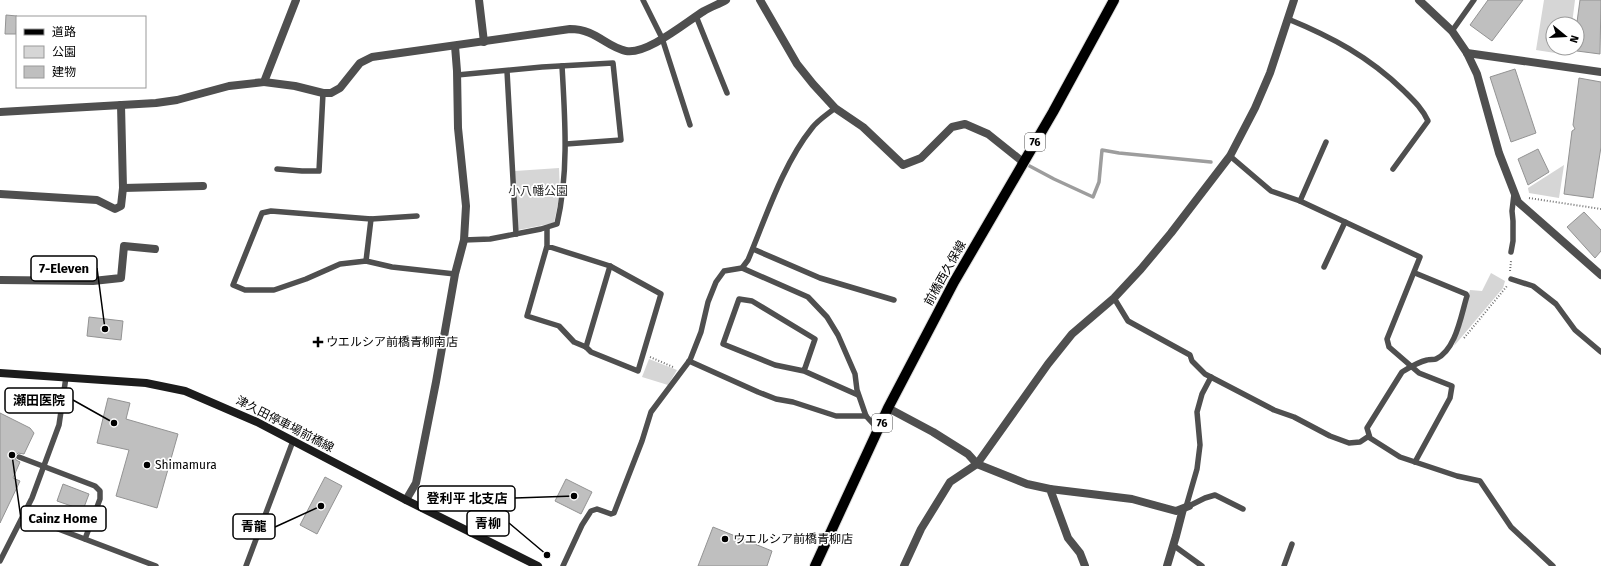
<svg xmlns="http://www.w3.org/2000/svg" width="1601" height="566" font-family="'Fira Sans','Noto Sans JP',sans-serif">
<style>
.green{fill:#d6d6d6}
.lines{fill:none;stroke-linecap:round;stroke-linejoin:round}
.stream{stroke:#9d9d9d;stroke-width:3.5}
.building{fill:#bfbfbf;stroke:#939393}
.primary-casing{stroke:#dbdbdb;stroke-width:12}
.path{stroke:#717171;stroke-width:2;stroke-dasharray:1 2;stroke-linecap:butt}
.lane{stroke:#4f4f4f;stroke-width:5.5}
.street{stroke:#4f4f4f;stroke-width:8}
.secondary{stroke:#1c1c1c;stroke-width:8}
.primary{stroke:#000;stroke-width:10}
.lane-bridge{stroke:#4f4f4f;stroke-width:5.5}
.poi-dot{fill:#000;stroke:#fff;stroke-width:1.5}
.labels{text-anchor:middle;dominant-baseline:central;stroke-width:3.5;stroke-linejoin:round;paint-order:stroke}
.shield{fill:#fff;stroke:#4c4c4c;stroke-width:1}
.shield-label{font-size:11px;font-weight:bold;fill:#000}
.park-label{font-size:12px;fill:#2d2d2d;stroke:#fff}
.street-label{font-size:12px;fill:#000;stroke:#fff}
.poi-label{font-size:12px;fill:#000;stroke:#fff;text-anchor:start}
.leader{fill:none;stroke:#000;stroke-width:1.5}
.callout-dot{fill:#000;stroke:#fff;stroke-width:1.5}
.callout{fill:#fff;stroke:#000;stroke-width:1.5}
.callout-label{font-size:13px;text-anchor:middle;font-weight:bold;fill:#000}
</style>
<rect width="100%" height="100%" fill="#fff"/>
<g class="green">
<polygon points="1544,0 1575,0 1572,24 1553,24 1553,48 1569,48 1568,55 1536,50"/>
<polygon points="1564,165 1559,198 1529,193 1528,188"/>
<polygon points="559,168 560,193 554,223 518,230 515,171"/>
<polygon points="1491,273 1505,281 1503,288 1454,346 1470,290 1482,291"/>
<polygon points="649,359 677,370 668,385 642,377"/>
</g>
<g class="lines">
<polyline class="stream" points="1024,163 1054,179 1093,197 1099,182 1102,150 1119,153 1211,162"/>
</g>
<g class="building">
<polygon points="1488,0 1523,0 1492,41 1470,25"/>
<polygon points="1580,0 1601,0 1600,54 1577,51 1577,22"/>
<polygon points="6,15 17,16 16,34 5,34"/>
<polygon points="1515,69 1536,133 1511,142 1490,77"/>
<polygon points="1579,78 1601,82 1601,147 1593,198 1564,194 1572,131 1575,129 1573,125"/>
<polygon points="1538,149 1549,172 1528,185 1518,159"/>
<polygon points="1584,212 1601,230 1601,251 1595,258 1567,227"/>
<polygon points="89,317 123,321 121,340 87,336"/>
<polygon points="108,398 130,403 126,419 178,434 157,508 116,496 129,450 97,443"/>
<polygon points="0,413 30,428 34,433 24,454 18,453 15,456 16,460 20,462 13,478 20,481 0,523"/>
<polygon points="325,477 342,486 317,534 300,525"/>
<polygon points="566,479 592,492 581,514 555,501"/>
<polygon points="63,484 89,494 83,510 57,501"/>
<polygon points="713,527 772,551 767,566 698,566"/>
</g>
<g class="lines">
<defs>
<polyline id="primary" points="815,566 888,408 954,282 1053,112 1114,0"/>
</defs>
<use href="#primary" class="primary-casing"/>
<g class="path">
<polyline points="1529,198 1601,209"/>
<polyline points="1510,271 1511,261"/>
<polyline points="1464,338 1507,286"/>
<polyline points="650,357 673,367"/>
</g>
<g class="lane">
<polyline points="643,0 662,38 690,125"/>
<polyline points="696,16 727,93"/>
<path d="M1288,19C1332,37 1369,57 1403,90C1413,100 1422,108 1428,121L1393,169"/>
<polyline points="1452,31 1474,0"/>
<polyline points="507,71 516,234"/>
<polyline points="457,75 542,67 613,63 621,140 566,144"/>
<polyline points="1230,156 1271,191 1300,201 1420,257 1387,339 1389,347 1419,373 1452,386 1450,398 1415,462"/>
<polyline points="277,169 302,171 319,171 323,93"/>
<polyline points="1300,201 1326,142"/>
<polyline points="417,216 371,219 271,211 262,213 233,285 245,290 274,290 306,279 340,264 366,261 392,267 455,274"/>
<path d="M464,240L490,239L541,229L557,224C569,172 565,119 562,66"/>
<polyline points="547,246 527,316 559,326 574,342 586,347 591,352 638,371 661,294 610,266 547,246 547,228"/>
<polyline points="753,249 820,278 894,300"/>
<polyline points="1511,252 1513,241 1513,221 1512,211 1514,194"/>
<polyline points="366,261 371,219"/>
<polyline points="1324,267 1345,222"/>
<polyline points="742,268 808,297 827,317 838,335 855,374 857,390 866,416 878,429"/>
<path d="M1415,273L1466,294L1467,296C1461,315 1456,350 1436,359C1434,360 1430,359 1427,360C1418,362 1410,367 1402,372L1367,428L1370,438L1400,457L1457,476L1480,481L1511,527L1553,566"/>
<polyline points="1511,279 1533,286 1556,304 1575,330 1601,352"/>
<polyline points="1114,298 1128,321 1190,355 1192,361 1205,374 1274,410 1294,417 1330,436 1349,443 1360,442 1369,436"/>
<polyline points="586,347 610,266"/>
<polyline points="689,361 758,392 776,399 793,402 836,416 866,416"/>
<polyline points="804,371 815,339 752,301 739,299 723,344 775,365 804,371 858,395"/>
<polyline points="1189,506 1205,498 1215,495 1243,509"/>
<polyline points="1186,507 1197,469 1200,445 1197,412 1202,394 1211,377"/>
<polyline points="24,516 156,566"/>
<polyline points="1173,545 1202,566"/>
<polyline points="0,561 32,498 59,425 66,377"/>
<polyline points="246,566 293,441"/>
<path d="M563,566L582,525L591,511L597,509L611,514L614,513L642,441L651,412L690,360L701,332L708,302L716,282L724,271L742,268L748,260C766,217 783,164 812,128C818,120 828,114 835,108"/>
<polyline points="1284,566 1292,544"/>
</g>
<g class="street">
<polyline points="479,0 484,42"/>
<polyline points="760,0 797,64 813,84 835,108 863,127 903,165 921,158 952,127 965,124 988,134 1023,162"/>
<polyline points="1419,0 1452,31 1467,53 1477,74 1499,153 1518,202 1601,275"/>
<polyline points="1467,53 1601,72"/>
<path d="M264,82L295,86L323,93H331L340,88L360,63L372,57L570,29C596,29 606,47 626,51C647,55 686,22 704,11C711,7 719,4 726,0"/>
<polyline points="0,112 156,103 177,100 229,86 264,82 296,0"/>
<polyline points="123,188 203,186"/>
<polyline points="0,194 97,200 115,209 121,206 123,188 121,105"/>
<polyline points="0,280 93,281 121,278 124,246 155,249"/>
<polyline points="888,408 933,432 968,454 977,464 1027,484 1050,489 1068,538 1080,553 1085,566"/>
<polyline points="1050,489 1132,499 1176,511 1189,506"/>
<polyline points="406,500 416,483 436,382 455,274 464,240 466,206 458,128 457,71 455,46"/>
<polyline points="904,566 921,529 950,482 977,464 1048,364 1072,334 1114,298 1141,269 1171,233 1230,156 1255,108 1270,73 1294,0"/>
<polyline points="1167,566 1176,536 1183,509"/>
</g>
<polyline class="secondary" points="0,373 146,383 185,391 257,422 406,500 538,566"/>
<use href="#primary" class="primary"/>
<polyline class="lane-bridge" points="19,457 95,486 100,491 100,499 85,539"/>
</g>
<g class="poi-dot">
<path d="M316 336h4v4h4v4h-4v4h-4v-4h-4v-4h4z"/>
<circle cx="147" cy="465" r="4"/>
<circle cx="725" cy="539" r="4"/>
</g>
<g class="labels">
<g class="shield">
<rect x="1025" y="133" width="20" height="18" rx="3"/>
<rect x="872" y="414" width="20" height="18" rx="3"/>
</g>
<g class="shield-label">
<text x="1035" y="142">76</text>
<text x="882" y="423">76</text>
</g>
<g class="park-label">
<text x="538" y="191">小八幡公園</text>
</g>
<g class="street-label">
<text transform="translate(945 273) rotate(-61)">前橋西久保線</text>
<text transform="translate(285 424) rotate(27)">津久田停車場前橋線</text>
</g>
<g class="poi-label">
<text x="326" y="342">ウエルシア前橋青柳南店</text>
<text x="155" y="465">Shimamura</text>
<text x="733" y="539">ウエルシア前橋青柳店</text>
</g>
</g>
<path class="leader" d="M105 329L97 268M114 423L73 400M574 496L515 498M12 455L21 519M547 555L509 523M321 506L275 527"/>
<g class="callout-dot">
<circle cx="105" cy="329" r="4"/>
<circle cx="114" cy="423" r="4"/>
<circle cx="574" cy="496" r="4"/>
<circle cx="12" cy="455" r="4"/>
<circle cx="547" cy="555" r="4"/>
<circle cx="321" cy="506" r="4"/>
</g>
<g class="callout">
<rect x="31" y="256" width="66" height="25" rx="4"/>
<rect x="5" y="388" width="68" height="25" rx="4"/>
<rect x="418" y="486" width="97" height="25" rx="4"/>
<rect x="21" y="506" width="85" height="25" rx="4"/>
<rect x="467" y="511" width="42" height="25" rx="4"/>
<rect x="233" y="514" width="42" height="25" rx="4"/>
</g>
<g class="callout-label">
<text x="64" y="273">7-Eleven</text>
<text x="39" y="405">瀬田医院</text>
<text x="467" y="503">登利平 北支店</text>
<text x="63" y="523">Cainz Home</text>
<text x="488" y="528">青柳</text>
<text x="254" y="531">青龍</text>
</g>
<rect x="16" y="16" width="130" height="72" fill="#ffffff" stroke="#999999"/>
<rect x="24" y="29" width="20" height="6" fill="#000000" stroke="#999999"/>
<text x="52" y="36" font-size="12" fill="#000000">道路</text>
<rect x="24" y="46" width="20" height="12" fill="#d6d6d6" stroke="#999999"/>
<text x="52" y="56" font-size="12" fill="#000000">公園</text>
<rect x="24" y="66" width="20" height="12" fill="#bfbfbf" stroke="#999999"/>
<text x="52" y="76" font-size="12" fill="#000000">建物</text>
<g transform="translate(1565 36) rotate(108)"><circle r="19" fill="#ffffff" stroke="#999999"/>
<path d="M0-3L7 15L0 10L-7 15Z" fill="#000000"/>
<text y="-6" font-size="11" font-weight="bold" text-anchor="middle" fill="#000000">N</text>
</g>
</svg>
